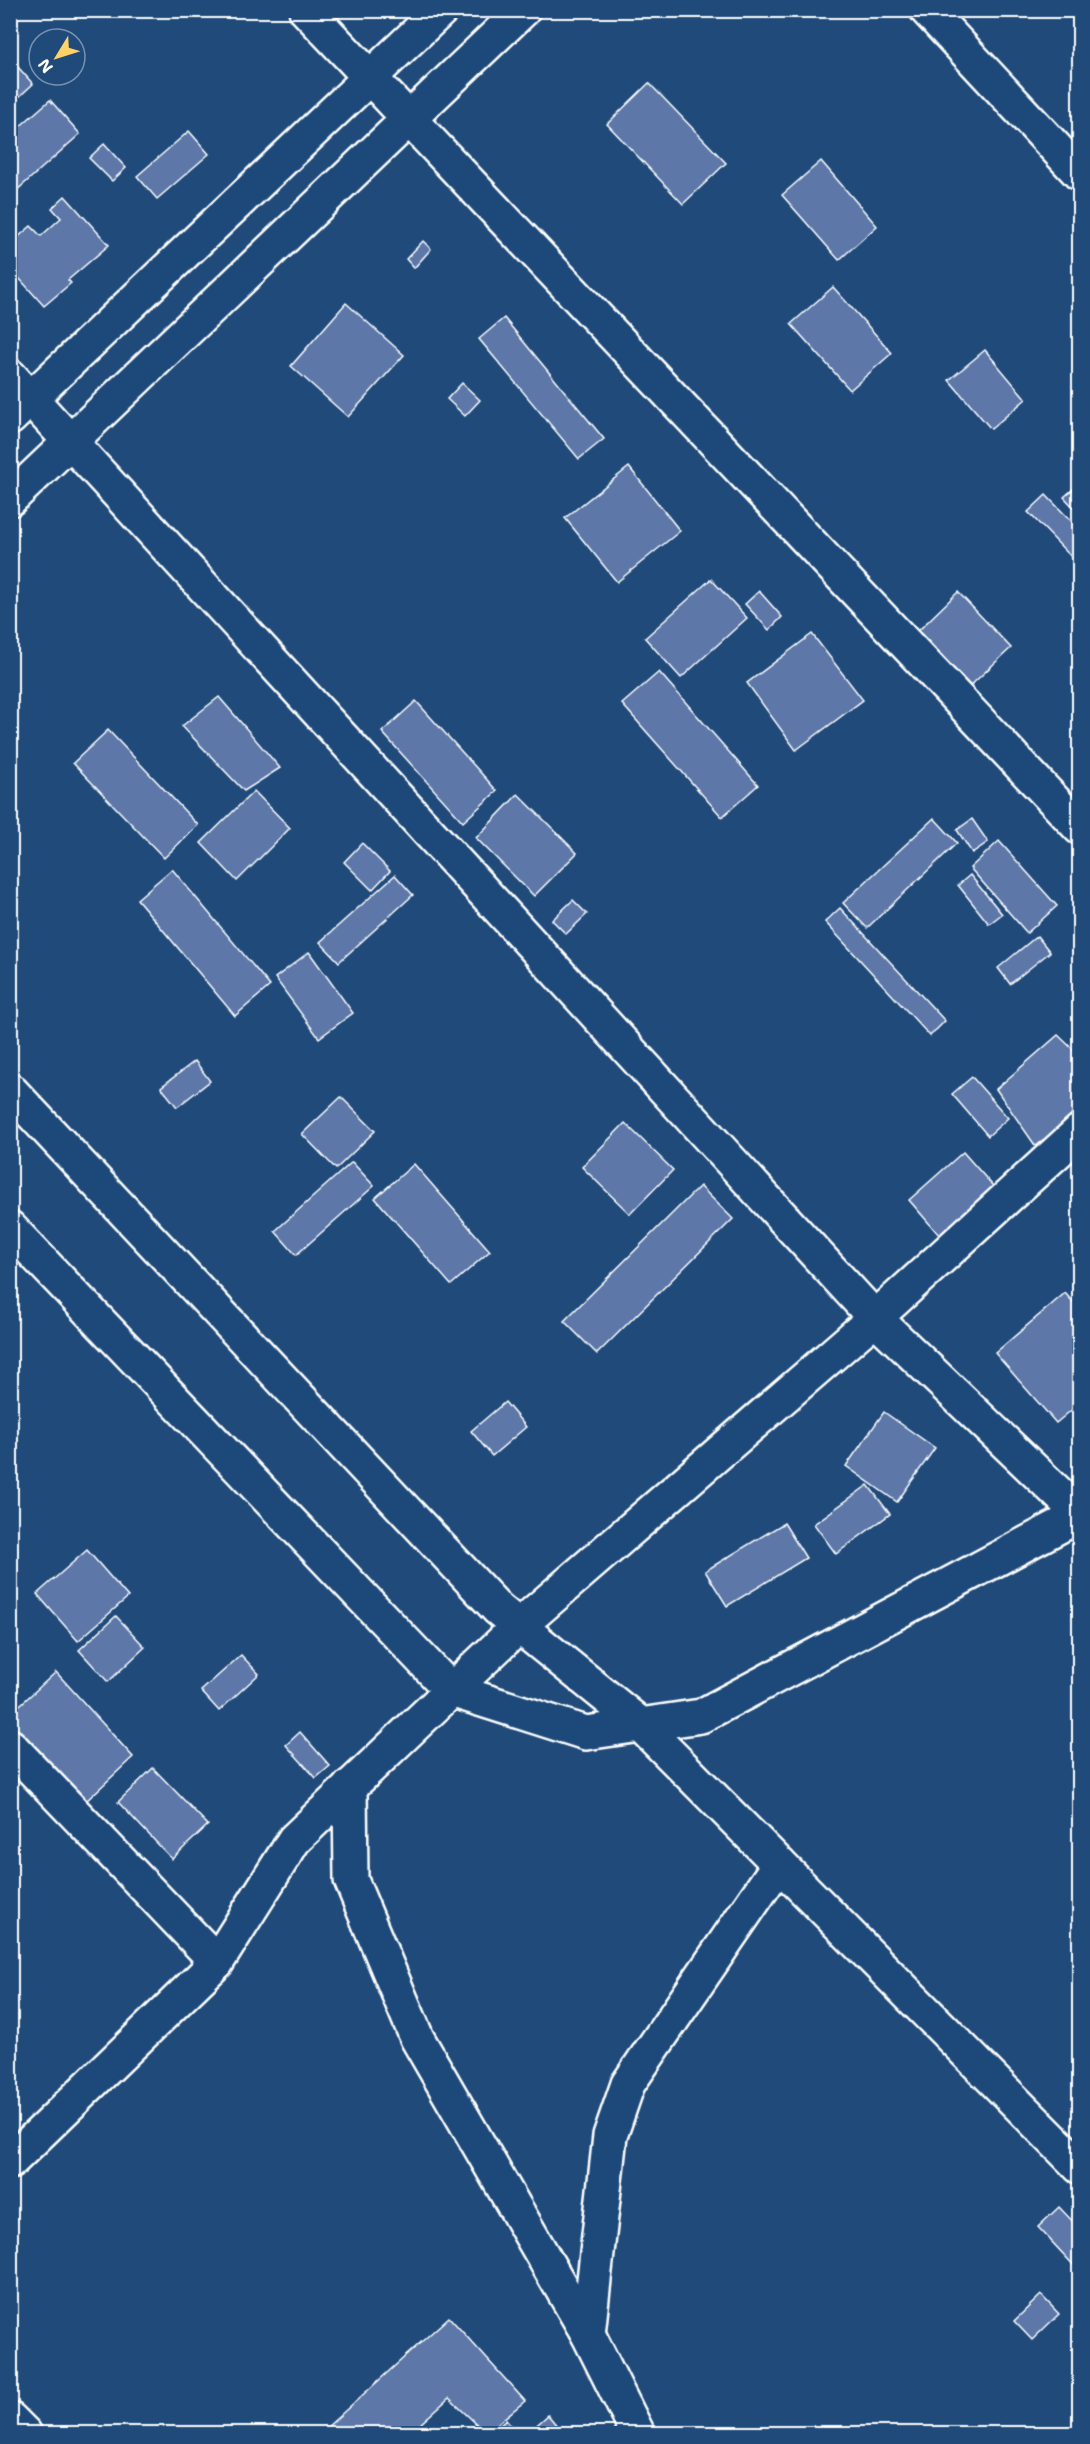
<svg xmlns="http://www.w3.org/2000/svg" width="1090" height="2444" font-family="'Shantell Sans',sans-serif">
<style>
.building{fill:#5b77a8;stroke:#fff;stroke-width:1.5}
.lines{fill:none;stroke-linecap:round;stroke-linejoin:round}
.minor-casing{stroke:#fff;stroke-width:38}
.minor{stroke:#1f4a7a;stroke-width:33}
</style>
<rect width="100%" height="100%" fill="#1f4a7a"/>
<filter id="ink" filterUnits="userSpaceOnUse"><feTurbulence type="fractalNoise" baseFrequency=".0167" numOctaves="2"/><feDisplacementMap in="SourceGraphic" scale="12" xChannelSelector="R" yChannelSelector="G"/><feConvolveMatrix kernelMatrix="1 2 1 2 8 2 1 2 1" color-interpolation-filters="sRGB"/></filter>
<g filter="url(#ink)">
<g class="building">
<polygon points="10,58 33,84 19,97 10,87"/>
<polygon points="649,83 726,163 683,204 607,124"/>
<polygon points="50,100 80,134 15,192 10,187 10,135"/>
<polygon points="189,131 209,154 157,199 137,176"/>
<polygon points="104,144 126,168 112,181 89,158"/>
<polygon points="821,161 877,226 839,260 782,195"/>
<polygon points="65,196 109,245 68,280 71,283 44,306 10,268 10,244 31,226 41,236 61,218 52,208"/>
<polygon points="423,241 431,249 414,268 406,259"/>
<polygon points="833,287 892,353 850,390 791,324"/>
<polygon points="346,303 404,355 348,417 291,366"/>
<polygon points="504,318 604,439 579,459 479,339"/>
<polygon points="985,350 1026,399 991,429 949,380"/>
<polygon points="462,383 480,400 465,416 447,399"/>
<polygon points="629,467 680,531 617,582 565,518"/>
<polygon points="1080,483 1080,514 1064,497"/>
<polygon points="1046,495 1080,530 1080,566 1028,512"/>
<polygon points="711,579 747,618 681,678 645,638"/>
<polygon points="759,591 782,617 769,630 745,604"/>
<polygon points="958,592 1011,648 970,686 918,631"/>
<polygon points="812,634 863,700 796,750 747,683"/>
<polygon points="659,672 758,785 722,817 622,704"/>
<polygon points="219,697 280,768 244,791 182,726"/>
<polygon points="416,701 497,791 463,822 382,732"/>
<polygon points="108,730 198,825 164,858 73,763"/>
<polygon points="254,791 290,828 237,881 201,843"/>
<polygon points="518,794 577,853 534,896 476,838"/>
<polygon points="934,818 957,843 867,928 843,903"/>
<polygon points="972,819 988,842 972,853 957,830"/>
<polygon points="999,841 1057,906 1027,933 970,868"/>
<polygon points="362,843 390,871 372,890 344,862"/>
<polygon points="172,869 270,986 235,1016 137,899"/>
<polygon points="395,875 413,895 339,962 320,942"/>
<polygon points="970,875 1002,914 989,924 958,885"/>
<polygon points="573,900 587,914 566,934 552,920"/>
<polygon points="840,908 945,1021 930,1036 825,922"/>
<polygon points="1037,936 1050,952 1010,984 998,968"/>
<polygon points="309,952 353,1013 319,1038 275,978"/>
<polygon points="1058,1035 1080,1056 1080,1106 1037,1148 996,1089"/>
<polygon points="195,1061 210,1081 177,1107 161,1087"/>
<polygon points="972,1077 1008,1118 988,1136 952,1094"/>
<polygon points="341,1097 375,1131 336,1169 302,1134"/>
<polygon points="625,1123 673,1170 630,1214 582,1167"/>
<polygon points="963,1152 1000,1194 946,1243 909,1200"/>
<polygon points="352,1162 374,1186 296,1255 275,1231"/>
<polygon points="414,1164 490,1251 451,1285 375,1198"/>
<polygon points="700,1186 733,1219 597,1354 564,1321"/>
<polygon points="1065,1293 1080,1310 1080,1403 1056,1423 995,1353"/>
<polygon points="505,1402 526,1427 492,1456 471,1431"/>
<polygon points="884,1412 935,1448 897,1502 846,1466"/>
<polygon points="868,1485 890,1514 836,1554 814,1524"/>
<polygon points="784,1523 806,1558 727,1606 705,1571"/>
<polygon points="87,1550 128,1597 78,1641 37,1594"/>
<polygon points="116,1616 145,1647 108,1682 79,1650"/>
<polygon points="241,1655 259,1674 219,1711 201,1691"/>
<polygon points="56,1672 133,1757 83,1804 10,1726 10,1714"/>
<polygon points="300,1732 330,1766 316,1778 286,1745"/>
<polygon points="153,1768 208,1825 172,1859 118,1802"/>
<polygon points="1059,2207 1080,2229 1080,2272 1038,2227"/>
<polygon points="1041,2295 1059,2314 1032,2340 1014,2321"/>
<polygon points="449,2317 525,2401 486,2433 449,2398 409,2434 330,2434 326,2428"/>
<polygon points="548,2415 564,2434 534,2434 531,2430"/>
<polygon points="506,2420 518,2434 490,2434"/>
</g>
<g class="lines">
<defs>
<g id="minor">
<polyline points="306,10 1080,828"/>
<polyline points="927,10 1080,174"/>
<polyline points="10,376 875,1318 1080,1514"/>
<polyline points="10,418 441,10"/>
<polyline points="10,499 523,10"/>
<polyline points="10,1090 498,1609 640,1724 1080,2167"/>
<polyline points="10,1228 451,1690 586,1733 701,1716 1080,1515"/>
<polyline points="10,1746 217,1962"/>
<polyline points="350,1786 351,1880 417,2038 588,2334 638,2434"/>
<polyline points="10,2162 217,1962 294,1840 519,1626 875,1318 1080,1131"/>
<polyline points="588,2334 610,2136 628,2084 779,1864"/>
<polyline points="10,2419 25,2434"/>
</g>
</defs>
<use href="#minor" class="minor-casing"/>
<use href="#minor" class="minor"/>
</g>
</g>
<rect width="1090" height="2444" fill="none" stroke="#1f4a7a" stroke-width="36"/>
<rect x="18" y="18" width="1054" height="2408" fill="none" stroke="#fff" stroke-width="2" filter="url(#ink)"/>
<g transform="translate(57 57) rotate(232)"><circle r="28" fill="#1f4a7a" stroke="#7992af" stroke-width="1.5"/>
<path d="M0-4.5L10 22L0 15L-10 22Z" fill="#ffd166"/>
<text y="-9" font-size="16" font-weight="bold" text-anchor="middle" fill="#ffffff">N</text>
</g>
</svg>
